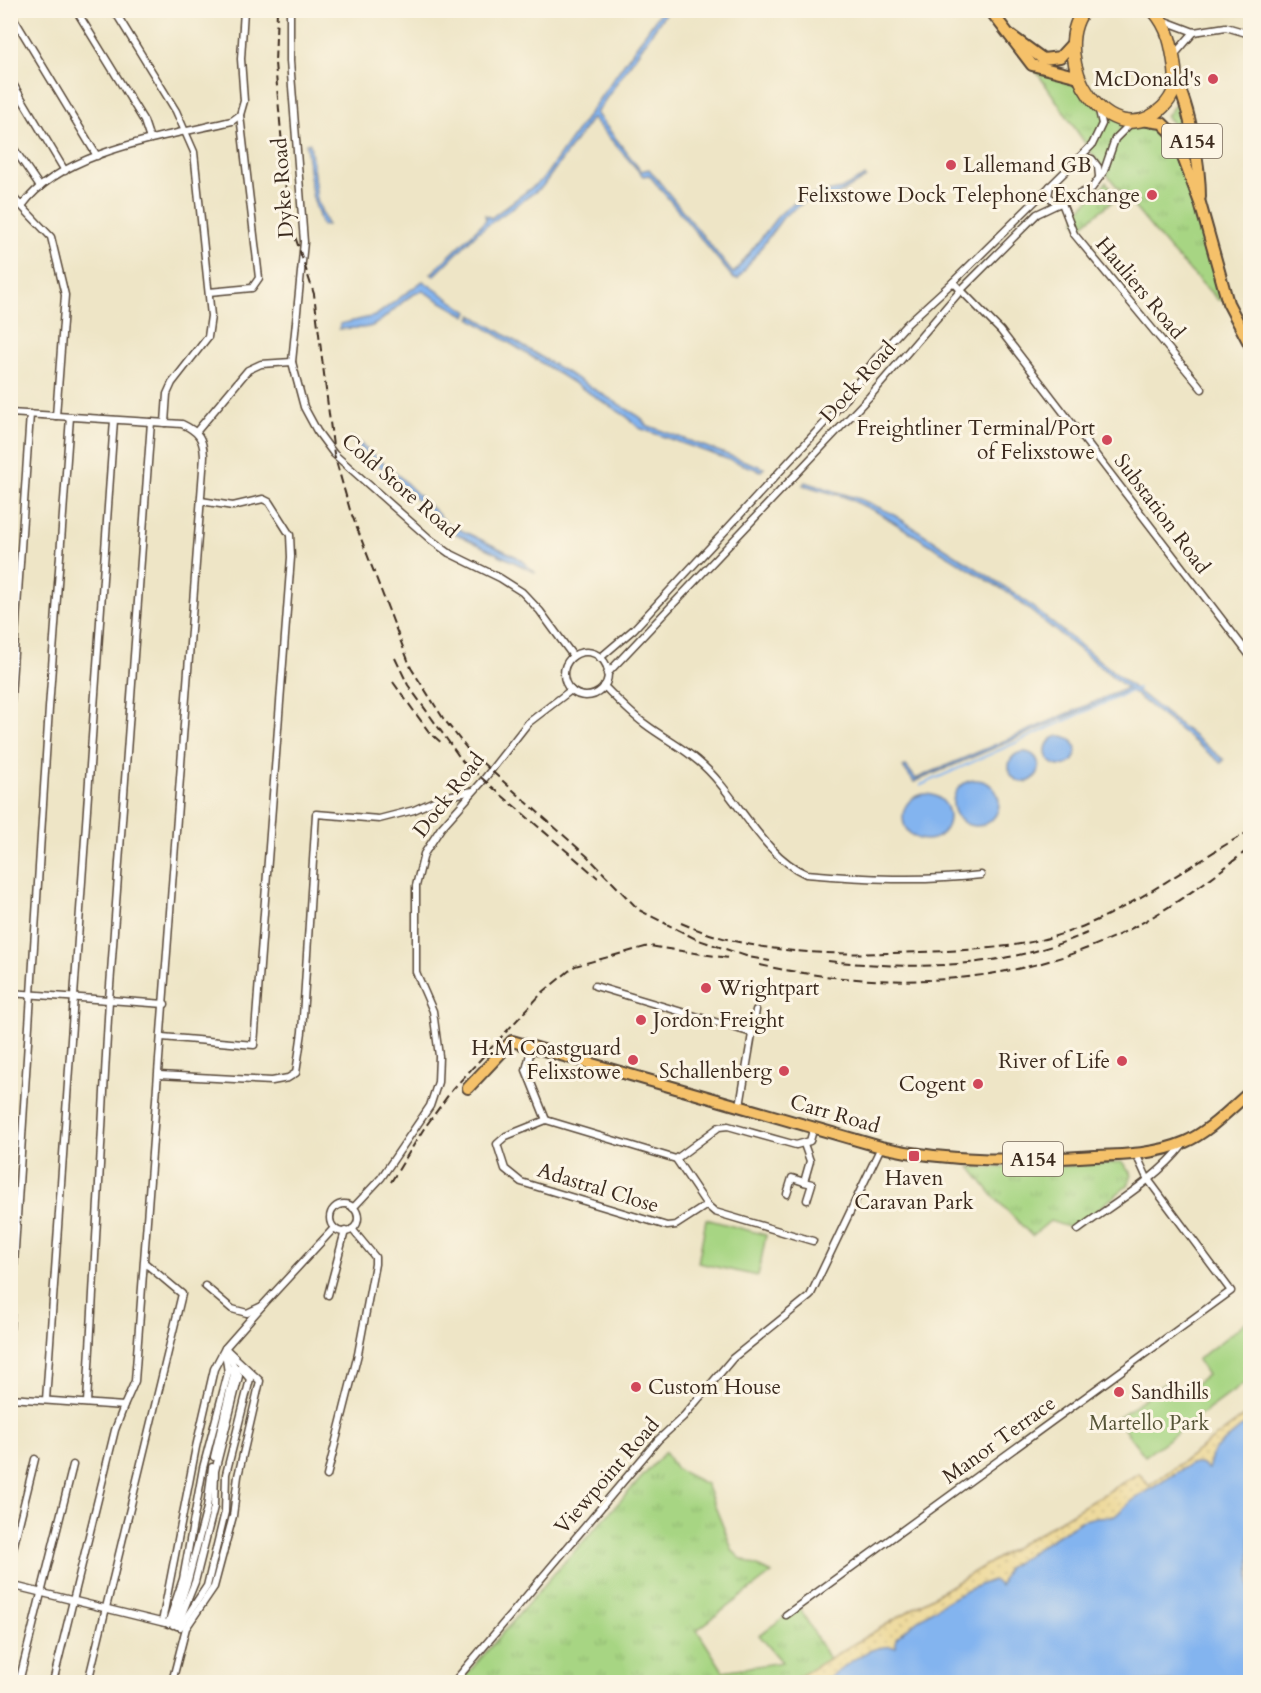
<svg xmlns="http://www.w3.org/2000/svg" width="1261" height="1693" font-family="Cardo,serif">
<style>
.grass{fill:url(#grass-tufts);stroke:#718050;stroke-width:1.5}
.sand{fill:url(#sand-dots);stroke:#94825e;stroke-width:1.5}
.green{fill:#a7d583;stroke:#718050;stroke-width:1.5}
.water{fill:#83b4ef;stroke:#5f6f86;stroke-width:1.5}
.lines{fill:none;stroke-linecap:round;stroke-linejoin:round}
.stream{stroke:#83b4ef;stroke-width:2}
.street-casing{stroke:#564637;stroke-width:9}
.primary-casing{stroke:#564637;stroke-width:14}
.highway-casing{stroke:#564637;stroke-width:15}
.street{stroke:#fff;stroke-width:6}
.primary{stroke:#f5c16b;stroke-width:10}
.highway{stroke:#f5c16b;stroke-width:12}
.rail{stroke:#3b2a1e;stroke-width:2;stroke-dasharray:9 4.5;stroke-linecap:butt}
.poi-dot{fill:#d1495b;stroke:#fcf5e5;stroke-width:2}
.labels{text-anchor:middle;dominant-baseline:central;stroke-width:6;stroke-linejoin:round;paint-order:stroke}
.shield{fill:#fcf5e5;stroke:#75675a;stroke-width:1.5}
.shield-label{font-size:20px;font-weight:bold;fill:#3b2a1e}
.poi-label{font-size:21px;fill:#3b2a1e;stroke:#fcf5e5;text-anchor:end}
.street-label{font-size:21px;fill:#3b2a1e;stroke:#fcf5e5}
.park-label{font-size:21px;fill:#565537;stroke:#fcf5e5}
</style>
<defs>
<pattern id="grass-tufts" width="24" height="20" patternUnits="userSpaceOnUse" patternTransform="scale(1.5)"><rect width="24" height="20" fill="#a7d583"/><path d="M3 7l-1-3M5 7V3M7 7l1-3M15 17l-1-3M17 17v-4M19 17l1-3" fill="none" stroke="#91b771"/></pattern>
<pattern id="sand-dots" width="8" height="8" patternUnits="userSpaceOnUse" patternTransform="scale(1.5)"><rect width="8" height="8" fill="#eeda9e"/><path d="M2 2h.1M6 6h.1" fill="none" stroke="#cdbb88" stroke-width="1.8" stroke-linecap="round"/></pattern>
</defs>
<rect width="100%" height="100%" fill="#fcf5e5"/>
<filter id="ink" filterUnits="userSpaceOnUse"><feTurbulence type="fractalNoise" baseFrequency=".0167" numOctaves="2"/><feDisplacementMap in="SourceGraphic" scale="12" xChannelSelector="R" yChannelSelector="G"/><feConvolveMatrix kernelMatrix="1 2 1 2 8 2 1 2 1" color-interpolation-filters="sRGB"/></filter>
<filter id="wash" filterUnits="userSpaceOnUse"><feTurbulence type="fractalNoise" baseFrequency=".008" numOctaves="4" result="noise"/><feDisplacementMap in="SourceGraphic" scale="24" xChannelSelector="R" yChannelSelector="G"/><feGaussianBlur stdDeviation="1.35" result="paint"/><feColorMatrix in="noise" values="0 0 0 0 0 0 0 0 0 0 0 0 0 0 0 0 0 1.4 0 .05"/><feComposite in="paint" operator="in"/></filter>
<g filter="url(#wash)">
<rect width="100%" height="100%" fill="#eee5c6"/>
<g class="grass">
<polygon points="1032,65 1069,73 1107,115 1152,120 1175,136 1227,300 1218,300 1169,249 1104,171"/>
<polygon points="1179,100 1181,100 1192,170 1177,128 1166,116"/>
<path d="M1106,182L1118,197L1080,227L1075,221C1079,202 1097,198 1106,182Z"/>
<polygon points="1122,1162 1132,1175 1128,1185 1074,1229 1050,1221 1032,1236 994,1197 970,1167 1043,1168"/>
<polygon points="665,1452 676,1469 706,1484 733,1551 740,1558 772,1573 697,1630 723,1671 782,1662 759,1635 799,1607 829,1659 794,1682 460,1682 559,1568"/>
</g>
<polygon class="sand" points="1250,1412 1250,1459 874,1682 790,1682 1139,1473 1149,1486"/>
<g class="green">
<polygon points="706,1219 766,1235 758,1276 698,1263"/>
<polygon points="1250,1319 1250,1379 1145,1456 1116,1419 1165,1383 1176,1398 1207,1375 1197,1360"/>
</g>
<g class="water">
<polygon points="661,11 667,11 596,113 641,171 649,169 732,272 734,273 778,216 788,207 808,196 841,189 865,176 866,178 837,195 806,201 784,216 738,279 734,279 649,175 643,176 592,118 542,187 478,232 434,276 431,274 486,220 485,215 491,218 543,179"/>
<polygon points="306,143 310,143 317,200 327,225 322,226 312,194"/>
<path d="M423,281L468,312L466,316L423,291C403,295 391,317 372,326C361,330 350,327 339,329L340,324L375,316Z"/>
<polygon points="472,315 640,417 646,425 764,468 761,471 639,428 626,416 470,318"/>
<polygon points="352,437 399,476 448,524 517,557 536,573 451,531 350,439"/>
<polygon points="805,482 860,499 891,513 1016,594 1224,760 1221,763 1130,690 914,782 903,767 906,766 916,779 920,777 1127,688 1007,592 877,512 845,497 803,485"/>
<circle cx="1061" cy="751" r="15"/>
<circle cx="1024" cy="767" r="15"/>
<circle cx="976" cy="803" r="23"/>
<circle cx="926" cy="817" r="23"/>
<path d="M1250,1420V1682H823C845,1667 868,1643 896,1647V1638C923,1614 959,1591 993,1580L1000,1586L1007,1568L1055,1537L1081,1521L1096,1517L1115,1516L1130,1502L1190,1464H1200L1208,1469L1213,1451Z"/>
</g>
<g class="lines">
<polyline class="stream" points="921,785 1138,688"/>
</g>
</g>
<g filter="url(#ink)">
<g class="lines">
<defs>
<g id="street">
<polyline points="76,10 144,121 150,139"/>
<polyline points="114,10 176,111 194,152 211,316 208,337 172,383 167,394 165,423"/>
<polyline points="290,10 290,61 304,242 292,362 304,407 317,431 334,454 431,540 449,553 500,578 522,592 540,611 573,656"/>
<polyline points="10,12 97,156"/>
<polyline points="1165,21 1194,32 1226,27 1250,34"/>
<polyline points="1175,54 1194,32"/>
<polyline points="10,79 65,171"/>
<polyline points="10,143 40,187"/>
<polyline points="1081,157 1092,159 1098,167 1099,176"/>
<polyline points="1050,186 1048,196 1058,204"/>
<polyline points="10,194 51,237 65,295 56,416"/>
<polyline points="1062,203 1074,234 1202,389"/>
<path d="M22,206C62,150 169,136 232,121L240,115L244,101L241,59L244,10"/>
<polyline points="953,282 1001,331 1250,656"/>
<polyline points="209,292 252,288 259,278 240,115"/>
<path d="M10,413L182,424C199,432 203,438 204,456L135,1381L124,1406L10,1398"/>
<polyline points="197,431 248,370 261,364 292,362"/>
<circle cx="586" cy="674" r="22"/>
<polyline points="600,658 634,629 726,530 840,406 876,358 907,324 953,282 1092,145 1102,124 1099,110"/>
<polyline points="607,674 870,396 961,290 1037,214 1092,188 1104,171 1115,139 1132,122"/>
<path d="M604,686C617,699 630,713 645,724C662,737 682,747 698,761C736,792 761,855 806,874C865,879 921,882 981,875"/>
<polyline points="10,712 30,414"/>
<polyline points="595,986 752,1033"/>
<polyline points="10,993 165,1004"/>
<polyline points="162,1037 254,1045 291,557 290,535 269,502 263,499 233,506 201,501"/>
<polyline points="532,1046 526,1070 546,1120"/>
<polyline points="159,1075 272,1081 288,1078 296,1073 302,1032 316,814 379,819 414,810 443,797 473,791"/>
<polyline points="740,1106 756,1010"/>
<polygon points="546,1120 676,1159 707,1205 676,1225 667,1226 521,1182 505,1169 497,1144 506,1136"/>
<polyline points="804,1144 810,1161 804,1182 812,1184 807,1200"/>
<polyline points="676,1159 719,1127 728,1126 796,1145 810,1141 813,1130"/>
<polyline points="787,1194 792,1178 804,1182"/>
<circle cx="344" cy="1218" r="14"/>
<polyline points="707,1205 715,1212 813,1241"/>
<polyline points="353,1208 381,1178 430,1106 438,1082 439,1056 433,1011 416,972 416,886 424,854 441,828 481,783 528,723 571,690"/>
<path d="M1078,1230C1113,1204 1157,1179 1184,1144"/>
<polyline points="205,1286 232,1309 247,1313 262,1306 334,1228"/>
<polyline points="328,1295 345,1231"/>
<polyline points="10,1328 49,708 70,417"/>
<polyline points="46,1400 114,420"/>
<polyline points="87,1403 109,1000 151,422"/>
<polyline points="214,1457 234,1374 232,1368"/>
<polyline points="327,1476 358,1354 375,1264 375,1257 352,1229"/>
<polyline points="10,1561 35,1459"/>
<polyline points="10,1585 165,1623"/>
<polyline points="786,1615 1231,1291 1147,1178 1136,1154"/>
<polyline points="162,1622 196,1447 214,1369 225,1348 262,1306"/>
<polyline points="168,1624 183,1579 203,1468 228,1373 225,1351"/>
<polyline points="173,1625 188,1580 207,1508 212,1467"/>
<polyline points="177,1626 195,1582 214,1507 215,1471 239,1376 228,1354"/>
<polyline points="180,1627 207,1586 225,1512 226,1474 250,1379 240,1367"/>
<polyline points="19,1682 73,1465"/>
<polyline points="53,1682 115,1430 124,1406"/>
<polyline points="88,1682 182,1294 145,1263"/>
<polyline points="172,1682 186,1628 214,1587 233,1516 238,1476 260,1381 225,1348"/>
<polyline points="454,1682 658,1440 683,1417 733,1358 810,1296 881,1147"/>
</g>
<g id="primary">
<polyline points="990,10 1032,65 1079,77"/>
<polyline points="1010,35 1043,59 1060,57 1071,45"/>
<path d="M1176,81C1190,108 1200,166 1200,197"/>
<polyline points="1141,120 1162,123 1175,136 1200,203 1228,303 1250,345"/>
<path d="M468,1088L512,1041L881,1147C951,1163 1024,1161 1095,1156C1125,1155 1157,1154 1185,1142C1209,1132 1231,1108 1250,1092"/>
</g>
<path id="highway" d="M1084,10C1047,59 1110,159 1163,107C1174,96 1177,85 1175,69C1172,46 1169,28 1153,10"/>
</defs>
<use href="#street" class="street-casing"/>
<use href="#primary" class="primary-casing"/>
<use href="#highway" class="highway-casing"/>
<use href="#street" class="street"/>
<use href="#primary" class="primary"/>
<use href="#highway" class="highway"/>
<g class="rail">
<polyline points="277,10 275,63 288,215 314,294 334,454 350,510 411,668 443,718 468,750 587,856 639,910 696,939 749,957 770,961"/>
<polyline points="395,658 408,685 463,762 598,878"/>
<polyline points="393,682 429,732 443,744"/>
<path d="M681,923C759,957 838,955 921,952C977,950 1033,948 1086,925C1145,900 1194,861 1250,831"/>
<path d="M828,961C916,970 1004,969 1087,933"/>
<path d="M760,965C883,992 1021,987 1134,927C1176,905 1213,877 1250,848"/>
<polyline points="391,1182 423,1130 452,1090 543,992 575,966 649,946 728,958"/>
</g>
</g>
</g>
<g class="poi-dot">
<circle cx="1213" cy="79" r="6"/>
<circle cx="951" cy="165" r="6"/>
<circle cx="1152" cy="195" r="6"/>
<circle cx="1107" cy="440" r="6"/>
<circle cx="706" cy="988" r="6"/>
<circle cx="641" cy="1020" r="6"/>
<circle cx="633" cy="1060" r="6"/>
<circle cx="1122" cy="1061" r="6"/>
<circle cx="784" cy="1071" r="6"/>
<circle cx="978" cy="1084" r="6"/>
<rect x="908" y="1150" width="12" height="12" rx="3"/>
<circle cx="636" cy="1387" r="6"/>
<circle cx="1119" cy="1392" r="6"/>
</g>
<g class="labels">
<g class="shield">
<rect x="1162" y="124" width="60" height="34" rx="4.5"/>
<rect x="1003" y="1142" width="60" height="34" rx="4.5"/>
</g>
<g class="shield-label">
<text x="1192" y="141">A154</text>
<text x="1033" y="1159">A154</text>
</g>
<g class="poi-label">
<text x="1201" y="79">McDonald's</text>
<text x="963" y="165" text-anchor="start">Lallemand GB</text>
<text x="1140" y="195">Felixstowe Dock Telephone Exchange</text>
<text x="1095" y="428">Freightliner Terminal/Port<tspan x="1095" dy="24">of Felixstowe</tspan></text>
<text x="718" y="988" text-anchor="start">Wrightpart</text>
<text x="653" y="1020" text-anchor="start">Jordon Freight</text>
<text x="621" y="1048">H.M Coastguard<tspan x="621" dy="24">Felixstowe</tspan></text>
<text x="1110" y="1061">River of Life</text>
<text x="772" y="1071">Schallenberg</text>
<text x="966" y="1084">Cogent</text>
<text x="914" y="1178" text-anchor="middle">Haven<tspan x="914" dy="24">Caravan Park</tspan></text>
<text x="648" y="1387" text-anchor="start">Custom House</text>
<text x="1131" y="1392" text-anchor="start">Sandhills</text>
</g>
<g class="street-label">
<text transform="translate(283 188) rotate(-94)">Dyke Road</text>
<text transform="translate(1140 288) rotate(50)">Hauliers Road</text>
<text transform="translate(858 382) rotate(-48)">Dock Road</text>
<text transform="translate(400 486) rotate(41)">Cold Store Road</text>
<text transform="translate(1162 514) rotate(53)">Substation Road</text>
<text transform="translate(449 795) rotate(-52)">Dock Road</text>
<text transform="translate(835 1114) rotate(16)">Carr Road</text>
<text transform="translate(598 1188) rotate(17)">Adastral Close</text>
<text transform="translate(999 1440) rotate(-36)">Manor Terrace</text>
<text transform="translate(607 1476) rotate(-49)">Viewpoint Road</text>
</g>
<g class="park-label">
<text x="1149" y="1423">Martello Park</text>
</g>
</g>
<rect width="1261" height="1693" fill="none" stroke="#fcf5e5" stroke-width="36"/>
</svg>
